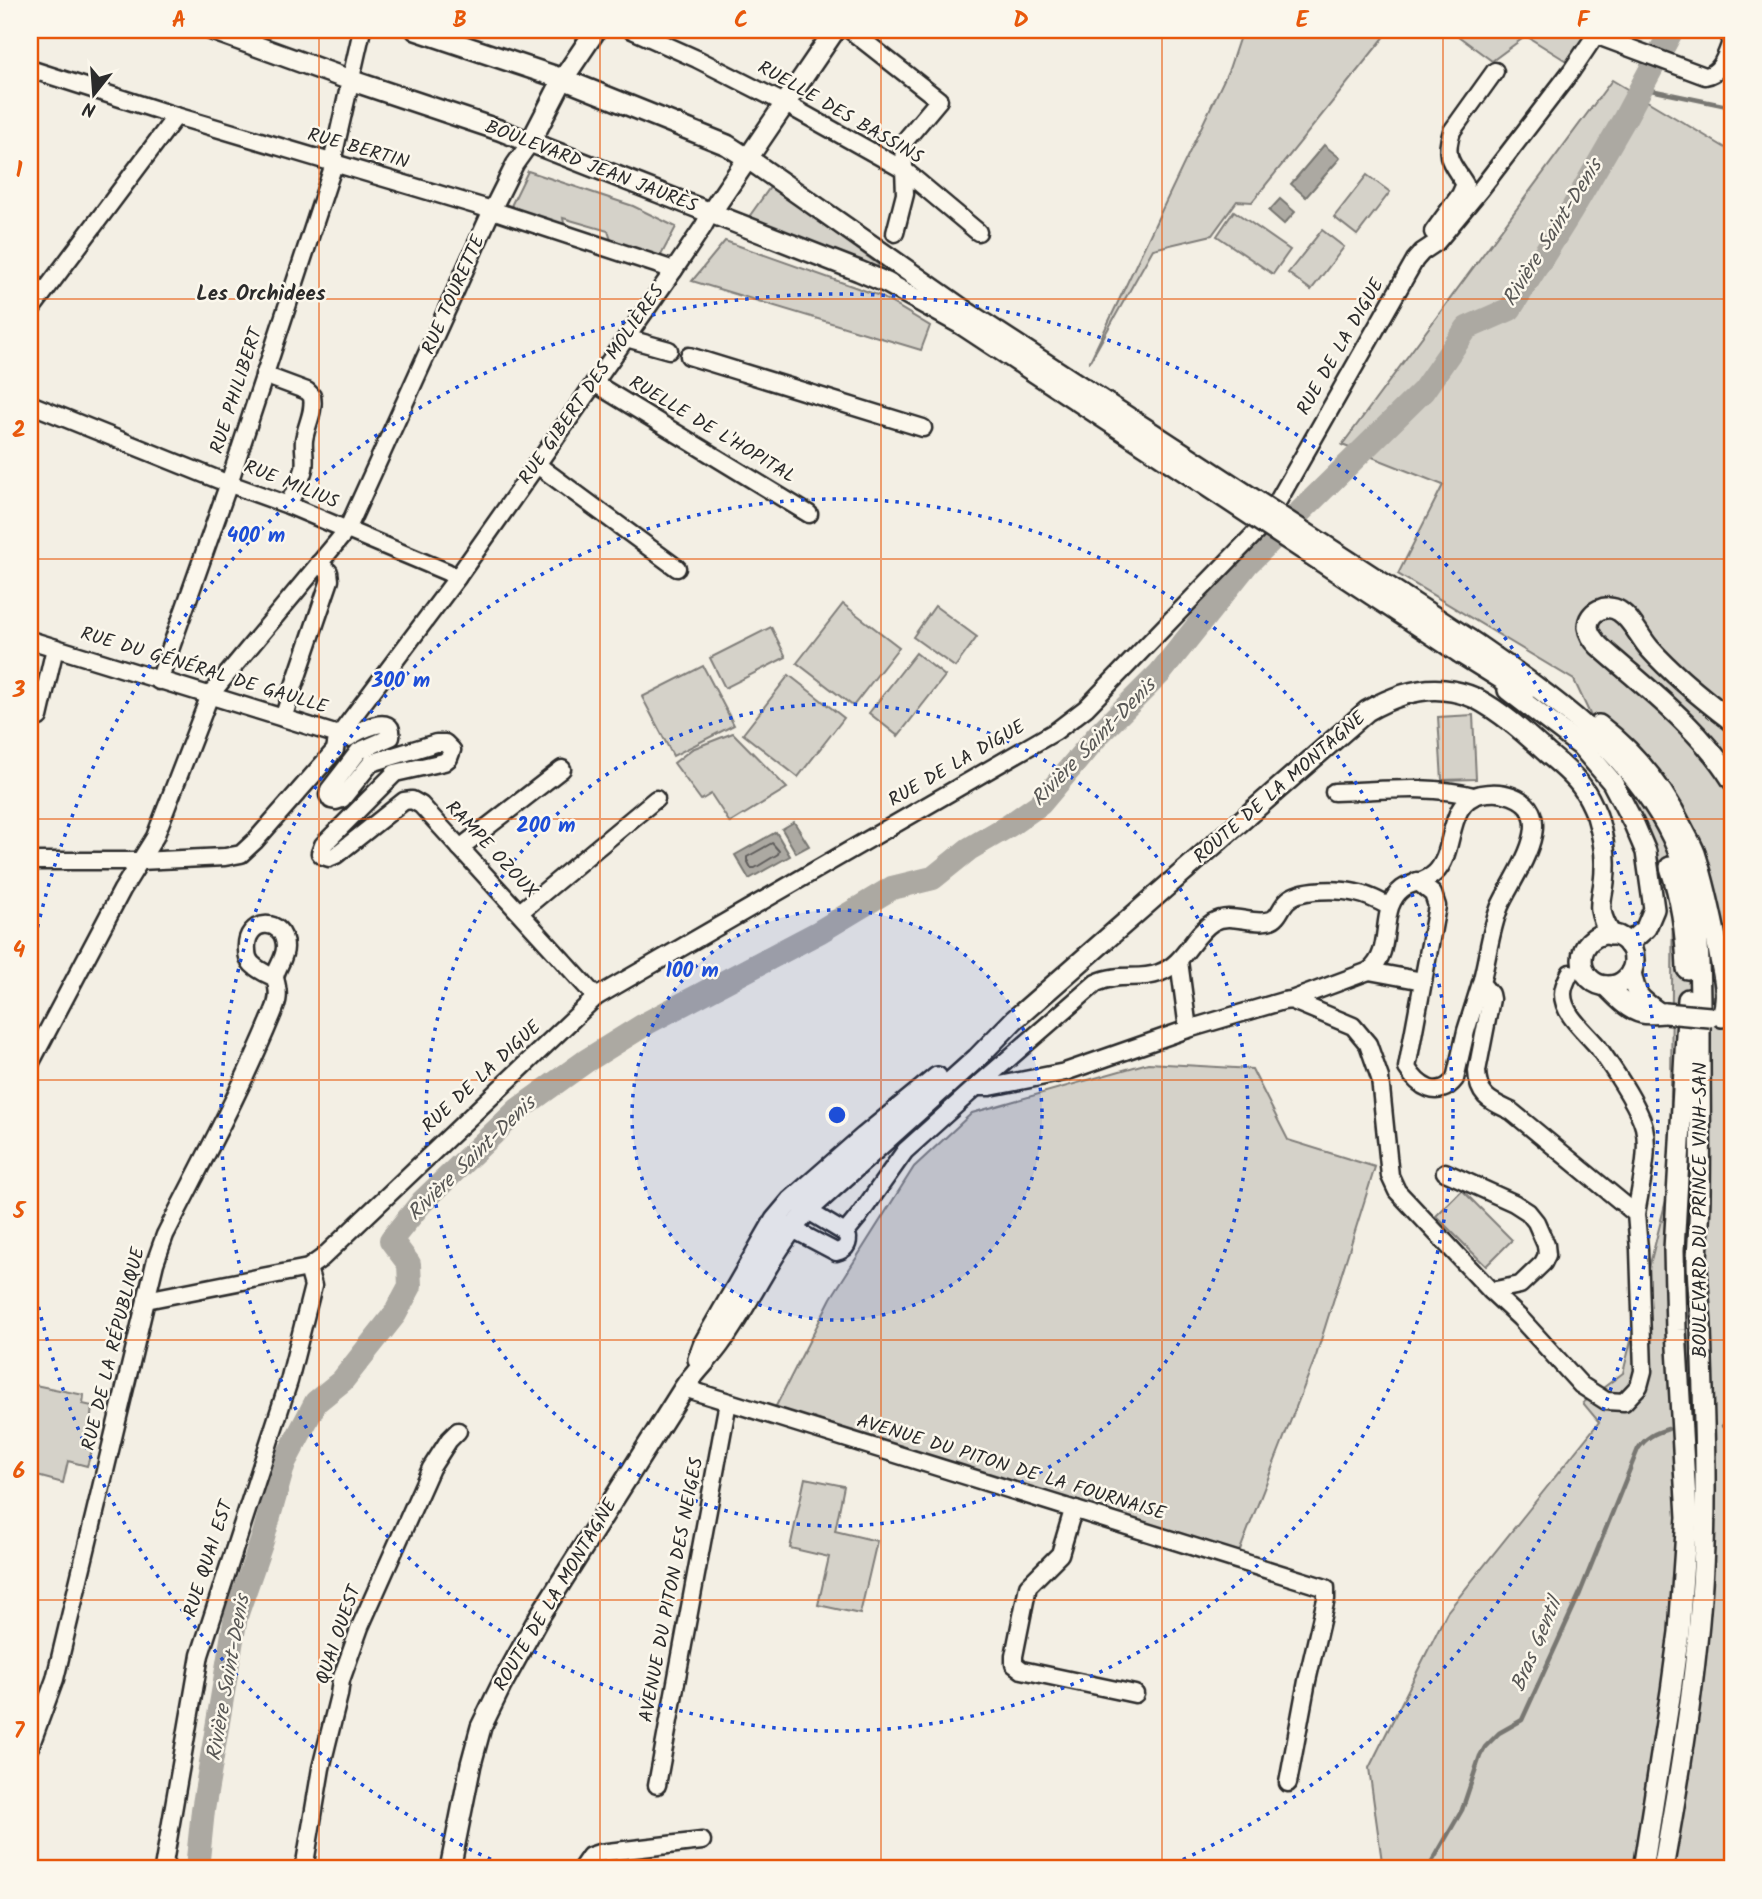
<svg xmlns="http://www.w3.org/2000/svg" width="1762" height="1899" font-family="Kalam,sans-serif">
<style>
.green{fill:#d5d2c9;stroke:#807e7a;stroke-width:2}
.water{fill:#aca9a2;stroke:#787772;stroke-width:2}
.lines{fill:none;stroke-linecap:round;stroke-linejoin:round}
.shore{stroke:#5f5d5b;stroke-width:2}
.stream{stroke:#787772;stroke-width:4.5}
.river{stroke:#aca9a2;stroke-width:24}
.minor-casing{stroke:#2b2b2b;stroke-width:21}
.major-casing{stroke:#2b2b2b;stroke-width:24}
.minor{stroke:#fbf7ec;stroke-width:16}
.major{stroke:#fbf7ec;stroke-width:19}
.major-bridge-casing{stroke:#2b2b2b;stroke-width:24;stroke-linecap:butt}
.major-bridge{stroke:#fbf7ec;stroke-width:19}
.grid{fill:none;stroke:#e8590c;stroke-width:2;stroke-opacity:0.55}
.ring{fill:none;stroke:#1d4ed8;stroke-width:3.5;stroke-dasharray:3.5 7}
.labels{text-anchor:middle;dominant-baseline:central;stroke-width:5;stroke-linejoin:round;paint-order:stroke}
.street-label{font-size:19px;fill:#2b2b2b;stroke:#fbf7ec}
.water-label{font-size:21px;font-style:italic;fill:#585755;stroke:#fbf7ec}
.neighbourhood-label{font-size:21px;font-weight:bold;fill:#2b2b2b;stroke:#fbf7ec}
.centre{fill:#1d4ed8;stroke:#fbf7ec;stroke-width:3.5}
.ring-label{font-size:21px;text-anchor:middle;font-weight:bold;fill:#1d4ed8;stroke:#fbf7ec;stroke-width:5;stroke-linejoin:round;paint-order:stroke}
.neatline{fill:none;stroke:#e8590c;stroke-width:2.5}
.grid-label{font-size:23px;text-anchor:middle;font-weight:bold;fill:#e8590c}
</style>
<rect width="100%" height="100%" fill="#f3efe4"/>
<filter id="ink" filterUnits="userSpaceOnUse"><feTurbulence type="fractalNoise" baseFrequency=".0143" numOctaves="2"/><feDisplacementMap in="SourceGraphic" scale="14" xChannelSelector="R" yChannelSelector="G"/><feConvolveMatrix kernelMatrix="1 2 1 2 8 2 1 2 1" color-interpolation-filters="sRGB"/></filter>
<g filter="url(#ink)">
<g class="green">
<polygon points="1242,30 1390,30 1252,202 1237,201 1212,235 1153,249 1089,363 1229,69"/>
<polygon points="1450,30 1590,30 1568,62 1526,36 1492,61"/>
<polygon points="1612,80 1729,150 1732,149 1732,1869 1383,1869 1369,1768 1447,1612 1599,1422 1583,1403 1623,1373 1670,1184 1673,891 1574,680 1398,574 1443,485 1342,445"/>
<polygon points="528,171 633,206 676,227 659,259 612,243 608,231 563,218 565,229 509,210"/>
<polygon points="1367,175 1390,192 1357,235 1334,217"/>
<polygon points="771,186 879,265 875,269 746,221"/>
<polygon points="1234,211 1290,250 1273,274 1217,236"/>
<polygon points="1322,230 1344,247 1311,290 1288,273"/>
<polygon points="725,241 880,296 930,326 921,350 692,281"/>
<polygon points="843,604 899,647 853,706 797,663"/>
<polygon points="935,606 977,637 955,667 913,637"/>
<polygon points="771,627 786,657 725,688 710,658"/>
<polygon points="916,653 945,676 898,736 869,713"/>
<polygon points="703,666 734,725 673,756 642,697"/>
<polygon points="789,675 844,718 798,777 743,734"/>
<polygon points="1473,715 1476,779 1442,780 1438,717"/>
<polygon points="733,733 787,788 730,823 711,794 701,800 674,763 692,749"/>
<polygon points="1148,1063 1252,1069 1288,1140 1375,1167 1316,1356 1238,1555 773,1412 831,1298 914,1167 972,1113"/>
<polygon points="1462,1190 1512,1240 1486,1266 1436,1216"/>
<polygon points="30,1384 84,1395 83,1404 92,1406 88,1445 93,1447 87,1466 68,1461 63,1483 30,1474"/>
<polygon points="805,1478 844,1486 835,1531 877,1541 860,1614 818,1605 829,1557 790,1548"/>
</g>
<g class="water">
<polygon points="1324,145 1340,158 1306,197 1291,184"/>
<polygon points="1280,199 1295,212 1284,224 1269,211"/>
<polygon points="794,822 809,846 796,853 782,829"/>
<polygon points="776,832 790,856 749,879 735,855"/>
</g>
<g class="lines">
<polygon class="shore" points="772,843 779,851 778,854 755,868 751,868 747,860 747,857"/>
<g class="stream">
<polyline points="1641,88 1732,107"/>
<polyline points="1723,1426 1732,1421"/>
<path d="M1428,1869L1462,1810L1480,1756L1485,1747L1499,1733L1522,1720L1580,1593L1638,1449C1646,1437 1655,1433 1668,1429"/>
</g>
<polyline class="river" points="197,1869 203,1810 236,1616 263,1538 284,1463 316,1402 342,1381 395,1314 410,1286 409,1264 391,1240 422,1202 519,1109 586,1061 647,1023 819,932 892,888 933,878 969,849 1010,825 1040,804 1099,734 1160,673 1247,564 1423,391 1467,328 1510,309 1570,213 1625,118 1672,30"/>
<defs>
<g id="minor">
<polyline points="632,30 697,59 786,104 904,170 978,232"/>
<polyline points="850,30 939,100 903,143 905,194 895,233"/>
<path d="M1595,35L1705,76C1722,74 1726,54 1732,40"/>
<polyline points="30,69 176,116 492,210 674,270"/>
<path d="M1433,232L1460,195L1465,184C1452,163 1443,159 1452,131L1495,71"/>
<polyline points="30,311 176,116"/>
<polyline points="626,338 669,350"/>
<polyline points="689,356 923,428"/>
<path d="M264,375L307,391L312,396C315,412 306,425 304,440C303,450 306,459 304,469C301,481 293,494 288,505"/>
<polyline points="594,383 809,514"/>
<polyline points="30,404 219,480 288,505 447,572 457,578"/>
<polyline points="536,464 677,568"/>
<path d="M30,640L348,738C357,732 395,711 391,737L359,751L329,790L328,795L331,800L336,801L342,799L371,763L436,743H445L452,750L449,758L444,762L395,773L323,845L320,853L323,856L329,858L336,855L404,801L412,800L421,805L596,997"/>
<polyline points="159,681 229,483 334,164 334,153 362,30"/>
<polyline points="39,717 55,648"/>
<polyline points="283,718 330,580 329,572 319,563"/>
<path d="M1334,792C1380,791 1428,784 1473,796"/>
<polyline points="460,848 562,769"/>
<polyline points="30,861 139,861 225,857 241,854 255,841 335,750 337,738 457,578 674,270 703,227 710,214"/>
<path d="M1417,881L1433,894L1437,906L1407,1068C1418,1086 1438,1101 1455,1079L1466,1031L1481,983"/>
<polyline points="520,912 656,799"/>
<polyline points="1179,961 1188,1029"/>
<polyline points="1369,971 1423,981"/>
<path d="M1570,973C1567,979 1563,986 1563,994C1563,1015 1586,1032 1598,1047C1612,1067 1638,1104 1644,1127C1650,1152 1640,1188 1636,1214"/>
<path d="M1291,1000L1369,971C1389,955 1383,929 1390,907C1401,877 1420,888 1435,873C1457,852 1445,802 1481,794C1491,792 1502,792 1512,796C1562,815 1513,876 1500,906C1490,931 1488,957 1481,983L1490,994L1491,999L1477,1071C1478,1097 1490,1101 1511,1111L1636,1214L1639,1249L1643,1371L1639,1386L1624,1402L1606,1401L1581,1385L1520,1318L1491,1291L1397,1191L1390,1176L1380,1078L1368,1044L1353,1026L1291,1000L1283,1001L1188,1029L1065,1072L990,1087H976L1096,983C1119,972 1138,981 1159,973C1185,964 1192,935 1213,922C1230,912 1248,924 1266,921C1280,920 1279,908 1288,900C1300,888 1340,889 1356,893C1368,895 1379,901 1390,907"/>
<polyline points="30,1064 122,890 155,837 210,695 347,530 492,210 515,164 530,143"/>
<polyline points="1445,1172 1514,1203 1528,1212 1536,1222 1546,1245 1547,1255 1543,1263 1520,1285 1491,1291"/>
<path d="M783,1224L836,1252C844,1250 848,1247 848,1238L845,1233L800,1206"/>
<polyline points="845,1233 859,1216 905,1151 976,1087"/>
<polyline points="146,1300 308,1268 322,1258 596,997 1056,731 1086,708 1266,522 1415,260 1422,252 1437,242 1480,190 1572,70 1599,30"/>
<polyline points="684,1388 1326,1588 1326,1599 1307,1681 1288,1783"/>
<polyline points="1076,1510 1071,1517 1060,1554 1028,1586 1014,1656 1014,1664 1022,1670 1135,1694"/>
<path d="M30,1747L55,1679L155,1263L165,1235C202,1162 242,1089 273,1013C277,1004 279,997 277,987C277,985 275,979 275,977C277,966 285,959 285,947C285,916 244,918 247,950C247,955 248,960 252,964C259,971 267,974 275,978"/>
<polyline points="657,1785 728,1402"/>
<polyline points="163,1869 200,1655 289,1381 313,1286 308,1268"/>
<polyline points="304,1869 321,1768 339,1695 341,1680 360,1627 431,1468 449,1440 458,1431"/>
<polyline points="581,1869 590,1856 599,1853 702,1841"/>
</g>
<g id="major">
<polyline points="212,30 350,80 499,130 859,271 887,283 961,324"/>
<polyline points="416,30 563,79 727,145 747,158 968,313"/>
<polyline points="530,143 563,79 596,30"/>
<polyline points="710,214 835,30"/>
<path d="M1470,640C1548,694 1629,749 1672,837C1703,903 1700,975 1700,1046C1700,1095 1701,1144 1700,1193C1700,1215 1698,1237 1697,1260C1697,1282 1700,1304 1701,1326C1703,1399 1707,1473 1704,1546C1700,1654 1682,1763 1663,1869"/>
<polyline points="1460,653 1524,693"/>
<polyline points="1508,690 1581,746 1612,782 1634,824 1646,852 1654,909 1646,928 1628,944"/>
<path d="M1732,721C1703,699 1674,676 1650,649C1640,638 1632,619 1619,611C1607,603 1588,611 1588,627C1589,635 1594,641 1599,646C1645,687 1699,727 1732,780"/>
<path d="M1599,725C1636,753 1663,788 1683,829C1687,837 1692,845 1695,853C1705,884 1712,917 1718,948C1722,973 1730,992 1722,1017"/>
<path d="M1670,867C1681,899 1686,935 1687,969"/>
<circle cx="1608" cy="960" r="26"/>
<path d="M1631,972C1636,997 1638,998 1658,1012"/>
<path d="M1606,986C1616,996 1628,1010 1642,1013C1650,1015 1657,1013 1665,1013"/>
<polyline points="698,1359 704,1343 775,1220 791,1201 864,1137 937,1077"/>
<path d="M450,1869L471,1764L481,1727L501,1686L539,1617L684,1388C695,1371 710,1358 721,1342C752,1299 772,1249 808,1210L977,1058L1014,1020L1367,711C1390,698 1417,687 1444,690C1453,691 1466,694 1475,698C1502,712 1525,733 1547,753C1559,763 1573,774 1582,787C1588,795 1593,806 1597,816C1602,833 1606,850 1605,868C1605,900 1592,903 1611,935"/>
<polyline points="1643,1869 1671,1691 1679,1632 1687,1517 1676,1330 1674,1250 1688,999"/>
</g>
</defs>
<use href="#minor" class="minor-casing"/>
<use href="#major" class="major-casing"/>
<use href="#minor" class="minor"/>
<use href="#major" class="major"/>
<defs>
<g id="major-bridge">
<polyline points="968,313 1470,640"/>
<polyline points="961,324 1460,653"/>
<polyline points="1665,1013 1710,1017"/>
</g>
</defs>
<use href="#major-bridge" class="major-bridge-casing"/>
<use href="#major-bridge" class="major-bridge"/>
</g>
</g>
<path class="grid" d="M319,30V1869M600,30V1869M881,30V1869M1162,30V1869M1443,30V1869M30,299H1732M30,559H1732M30,819H1732M30,1080H1732M30,1340H1732M30,1600H1732"/>
<circle cx="837" cy="1115" r="205" fill="#1d4ed8" fill-opacity=".12"/>
<g class="ring">
<circle cx="837" cy="1115" r="205"/>
<circle cx="837" cy="1115" r="411"/>
<circle cx="837" cy="1115" r="616"/>
<path d="M510 1868A821 821 0 0 1 31 1272M31 958A821 821 0 1 1 1164 1868"/>
</g>
<g class="labels">
<g class="street-label">
<text transform="translate(840 113) rotate(30)">RUELLE DES BASSINS</text>
<text transform="translate(358 149) rotate(16)">RUE BERTIN</text>
<text transform="translate(591 167) rotate(21)">BOULEVARD JEAN JAURÈS</text>
<text transform="translate(454 295) rotate(-66)">RUE TOURETTE</text>
<text transform="translate(1341 347) rotate(-60)">RUE DE LA DIGUE</text>
<text transform="translate(592 385) rotate(-55)">RUE GIBERT DES MOLIÈRES</text>
<text transform="translate(237 391) rotate(-72)">RUE PHILIBERT</text>
<text transform="translate(712 430) rotate(31)">RUELLE DE L'HOPITAL</text>
<text transform="translate(291 485) rotate(22)">RUE MILIUS</text>
<text transform="translate(204 671) rotate(17)">RUE DU GÉNÉRAL DE GAULLE</text>
<text transform="translate(957 764) rotate(-30)">RUE DE LA DIGUE</text>
<text transform="translate(1280 788) rotate(-41)">ROUTE DE LA MONTAGNE</text>
<text transform="translate(491 850) rotate(47)">RAMPE OZOUX</text>
<text transform="translate(482 1077) rotate(-43)">RUE DE LA DIGUE</text>
<text transform="translate(1701 1210) rotate(-90)">BOULEVARD DU PRINCE VINH-SAN</text>
<text transform="translate(114 1349) rotate(-76)">RUE DE LA RÉPUBLIQUE</text>
<text transform="translate(1011 1468) rotate(17)">AVENUE DU PITON DE LA FOURNAISE</text>
<text transform="translate(209 1559) rotate(-72)">RUE QUAI EST</text>
<text transform="translate(672 1590) rotate(-79)">AVENUE DU PITON DES NEIGES</text>
<text transform="translate(556 1595) rotate(-59)">ROUTE DE LA MONTAGNE</text>
<text transform="translate(339 1635) rotate(-71)">QUAI OUEST</text>
</g>
<g class="water-label">
<text transform="translate(1553 233) rotate(-58)">Rivière Saint-Denis</text>
<text transform="translate(1094 743) rotate(-46)">Rivière Saint-Denis</text>
<text transform="translate(472 1159) rotate(-44)">Rivière Saint-Denis</text>
<text transform="translate(1537 1645) rotate(-67)">Bras Gentil</text>
<text transform="translate(229 1678) rotate(-80)">Rivière Saint-Denis</text>
</g>
<g class="neighbourhood-label">
<text x="261" y="294">Les Orchidees</text>
</g>
</g>
<circle cx="837" cy="1115" r="10" class="centre"/>
<g class="ring-label">
<text x="256" y="542">400 m</text>
<text x="401" y="687">300 m</text>
<text x="546" y="832">200 m</text>
<text x="692" y="977">100 m</text>
</g>
<rect width="1762" height="1899" fill="none" stroke="#fbf7ec" stroke-width="77"/>
<g transform="translate(94 94) rotate(197)" stroke="#fbf7ec" stroke-width="5" paint-order="stroke">
<path d="M0-5L12 26L0 18L-12 26Z" fill="#2b2b2b"/>
<text y="-10" font-size="19" font-weight="bold" text-anchor="middle" fill="#2b2b2b">N</text>
</g>
<rect x="38" y="38" width="1686" height="1822" class="neatline"/>
<g class="grid-label">
<text x="179" y="27">A</text>
<text x="460" y="27">B</text>
<text x="741" y="27">C</text>
<text x="1021" y="27">D</text>
<text x="1302" y="27">E</text>
<text x="1583" y="27">F</text>
<text x="19" y="177">1</text>
<text x="19" y="437">2</text>
<text x="19" y="697">3</text>
<text x="19" y="957">4</text>
<text x="19" y="1218">5</text>
<text x="19" y="1478">6</text>
<text x="19" y="1738">7</text>
</g>
</svg>
